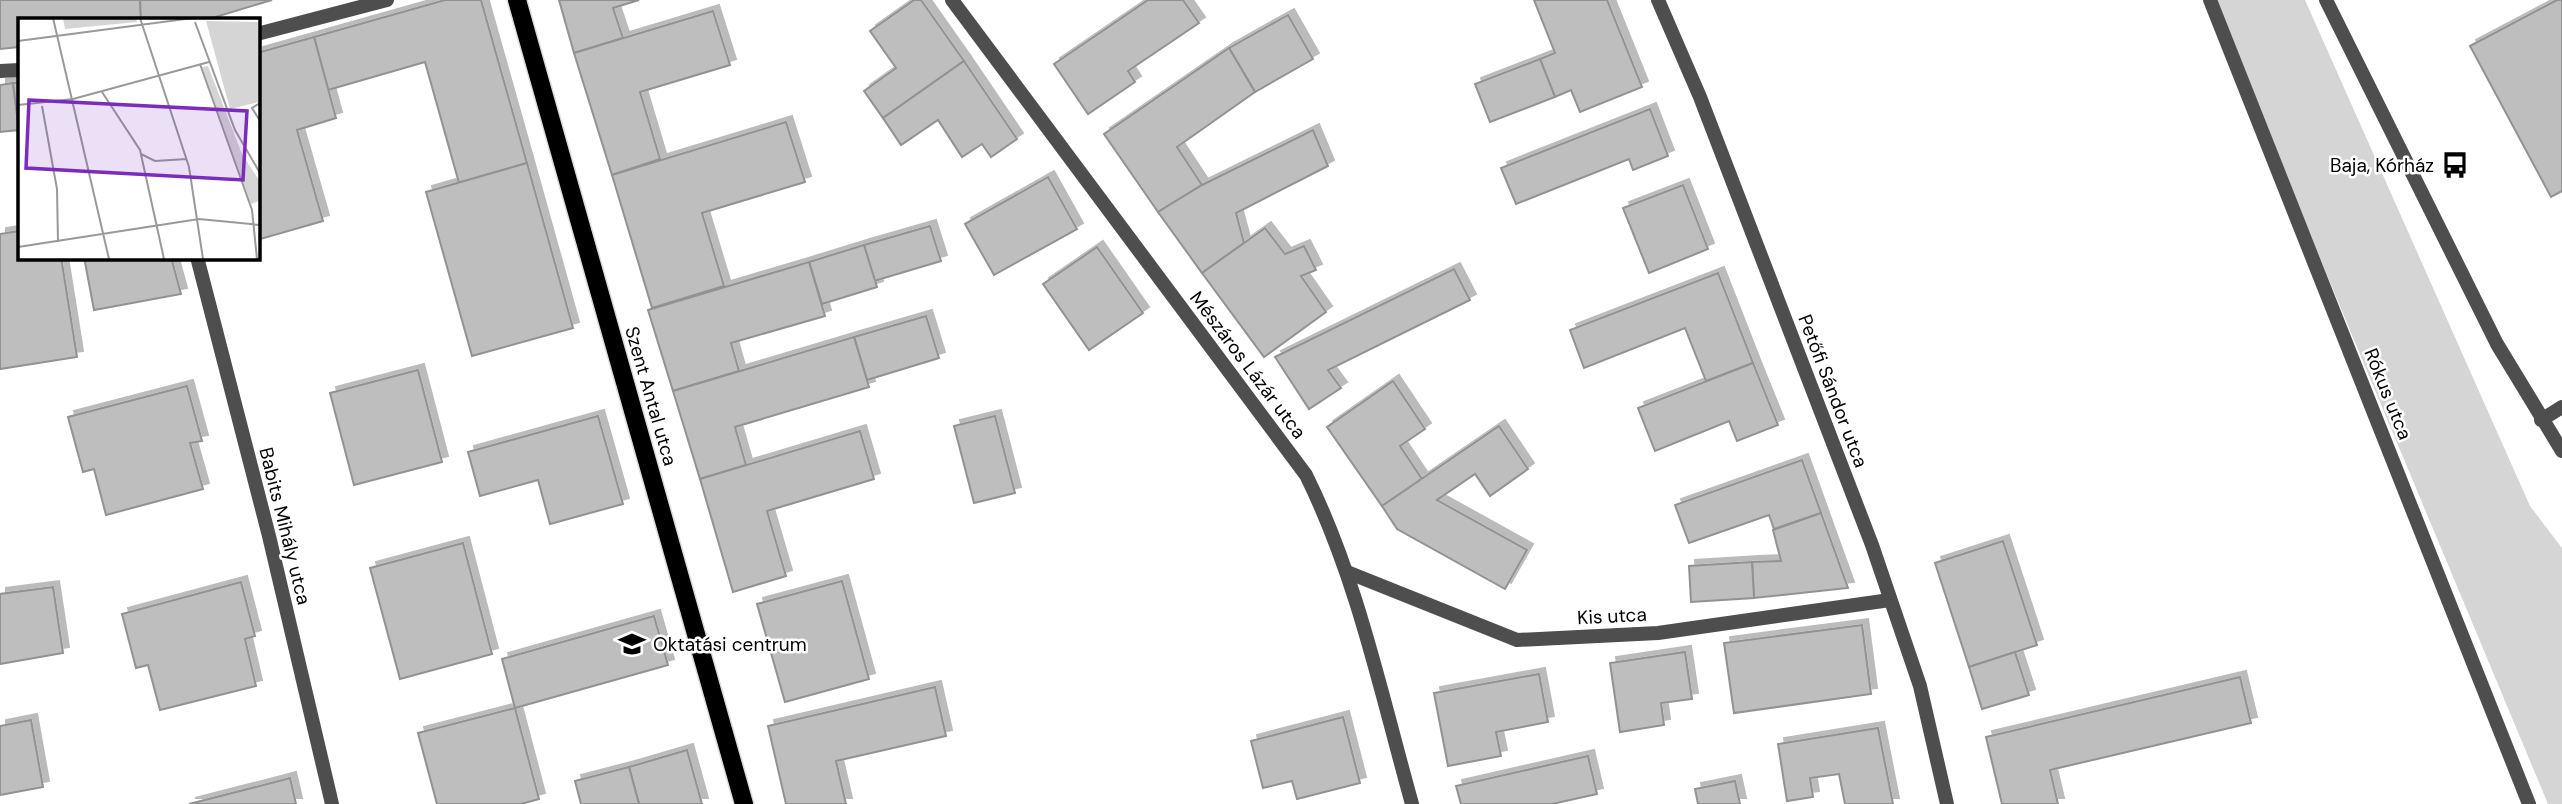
<svg xmlns="http://www.w3.org/2000/svg" width="2562" height="804" font-family="'DM Sans',sans-serif">
<style>
.green{fill:#d5d5d5}
.building{fill:#bebebe;stroke:#929292;stroke-width:2;filter:url(#shadow)}
.lines{fill:none;stroke-linecap:round;stroke-linejoin:round}
.primary-casing{stroke:#dbdbdb;stroke-width:21}
.lane{stroke:#4e4e4e;stroke-width:14}
.street{stroke:#4e4e4e;stroke-width:14}
.primary{stroke:#000;stroke-width:18}
.labels{text-anchor:middle;dominant-baseline:central;stroke-width:5;stroke-linejoin:round;paint-order:stroke}
.poi-label{font-size:19px;fill:#000;stroke:#fff;text-anchor:end}
.street-label{font-size:19px;fill:#000;stroke:#fff}
.inset-road{fill:none;stroke:#999;stroke-width:2}
.view{fill:#7b2cbf;fill-opacity:0.15;stroke:#7b2cbf;stroke-width:3.5}
.inset-edge{fill:none;stroke:#000;stroke-width:3.5}
</style>
<defs>
<filter id="shadow"><feDropShadow dx="6" dy="-6" stdDeviation="0" flood-color="#0004"/></filter>
</defs>
<rect width="100%" height="100%" fill="#fff"/>
<polygon class="green" points="2212,0 2305,0 2530,506 2562,548 2562,804 2548,804"/>
<g class="building">
<polygon points="0,0 140,0 141,19 19,19 19,47 0,49"/>
<polygon points="140,0 272,0 209,19 141,19"/>
<polygon points="445,0 481,0 527,163 459,183 425,62 328,90 314,37"/>
<polygon points="559,0 639,0 613,8 623,38 574,53"/>
<polygon points="914,0 921,0 964,61 883,118 864,91 896,68 870,31"/>
<polygon points="1148,0 1183,0 1199,23 1128,71 1135,82 1088,114 1054,64"/>
<polygon points="1534,0 1607,0 1642,87 1580,112 1571,90 1555,97 1540,59 1555,53"/>
<polygon points="2557,0 2562,0 2562,191 2551,197 2470,46"/>
<polygon points="713,11 730,65 640,92 660,159 612,175 574,53"/>
<polygon points="1288,15 1313,59 1255,92 1229,48"/>
<polygon points="314,37 336,118 297,130 323,221 257,240 257,53"/>
<polygon points="1229,48 1255,92 1177,147 1202,185 1158,212 1104,134"/>
<polygon points="1540,59 1555,97 1490,122 1475,84"/>
<polygon points="964,61 1017,139 991,157 982,144 962,157 938,120 901,145 883,118"/>
<polygon points="13,83 19,130 0,132 0,85"/>
<polygon points="13,83 19,83 19,132 19,130"/>
<polygon points="1650,109 1668,156 1633,170 1629,159 1516,204 1501,168"/>
<polygon points="786,122 805,182 702,213 724,286 652,308 612,175"/>
<polygon points="1313,130 1328,166 1236,213 1244,243 1202,273 1158,212 1202,185"/>
<polygon points="527,163 573,328 472,356 426,192"/>
<polygon points="1048,177 1077,229 994,275 965,224"/>
<polygon points="1683,185 1708,249 1649,273 1623,208"/>
<polygon points="930,226 941,261 874,281 864,245"/>
<polygon points="1265,228 1285,254 1304,246 1316,270 1301,276 1326,312 1264,357 1202,273"/>
<polygon points="19,231 19,257 61,257 77,357 0,369 0,234"/>
<polygon points="864,245 877,287 822,304 809,262"/>
<polygon points="1097,247 1143,313 1089,350 1043,284"/>
<polygon points="84,257 171,257 181,294 94,310"/>
<polygon points="809,262 825,316 731,343 739,371 673,391 648,310"/>
<polygon points="1454,269 1470,300 1328,370 1341,388 1309,409 1275,357"/>
<polygon points="1718,273 1753,363 1706,381 1685,328 1584,368 1570,330"/>
<polygon points="926,316 939,358 867,380 854,337"/>
<polygon points="854,337 869,387 735,427 746,465 700,479 673,391"/>
<polygon points="1753,363 1778,425 1737,441 1729,421 1655,451 1638,408"/>
<polygon points="418,370 442,462 354,485 330,393"/>
<polygon points="1393,381 1425,429 1400,446 1422,479 1382,506 1327,427"/>
<polygon points="187,386 202,441 190,443 203,489 106,515 94,469 83,472 68,417"/>
<polygon points="598,416 623,504 550,524 538,480 480,496 468,452"/>
<polygon points="995,416 1015,493 974,503 954,426"/>
<polygon points="1499,426 1528,469 1490,496 1475,474 1437,500 1527,550 1505,589 1397,529 1382,506"/>
<polygon points="860,431 874,479 767,511 786,576 733,592 700,479"/>
<polygon points="1802,460 1821,513 1774,529 1769,515 1689,543 1675,505"/>
<polygon points="1821,513 1848,588 1754,598 1752,562 1781,561 1773,530"/>
<polygon points="2003,541 2037,645 1969,667 1935,563"/>
<polygon points="463,543 492,654 400,679 370,568"/>
<polygon points="1752,562 1754,598 1691,602 1689,566"/>
<polygon points="842,581 869,679 785,702 757,604"/>
<polygon points="241,582 255,636 245,639 256,686 160,710 148,665 136,668 122,614"/>
<polygon points="53,587 63,653 0,664 0,594"/>
<polygon points="654,616 668,665 515,708 502,659"/>
<polygon points="1862,625 1871,694 1734,713 1724,643"/>
<polygon points="1685,652 1692,699 1661,703 1664,725 1620,732 1610,663"/>
<polygon points="2015,652 2029,695 1982,709 1969,667"/>
<polygon points="1539,674 1548,722 1496,732 1501,756 1448,766 1434,693"/>
<polygon points="2240,677 2251,723 2050,770 2058,804 2002,804 1986,737"/>
<polygon points="935,687 946,736 836,761 846,804 786,804 768,726"/>
<polygon points="515,708 539,799 521,804 437,804 418,733"/>
<polygon points="1343,717 1360,783 1297,799 1292,781 1263,788 1251,741"/>
<polygon points="31,720 43,787 0,795 0,726"/>
<polygon points="1878,728 1893,804 1845,804 1839,774 1810,778 1813,797 1787,801 1778,744"/>
<polygon points="687,750 702,804 639,804 629,767"/>
<polygon points="1588,756 1597,794 1552,804 1461,804 1456,786"/>
<polygon points="629,767 639,804 581,804 575,781"/>
<polygon points="290,778 296,804 189,804 279,781"/>
<polygon points="1735,781 1740,804 1698,804 1695,789"/>
</g>
<g class="lines">
<defs>
<polyline id="primary" points="517,0 744,804"/>
</defs>
<use href="#primary" class="primary-casing"/>
<polyline class="lane" points="2541,420 2562,407"/>
<g class="street">
<path d="M952,0L1306,475C1357,578 1381,693 1412,804"/>
<polyline points="1658,0 1700,97 1872,545 1920,686 1947,804"/>
<polyline points="2210,0 2529,804"/>
<polyline points="2326,0 2497,344 2562,451"/>
<polyline points="257,34 387,0"/>
<polyline points="0,71 19,70"/>
<polyline points="197,257 269,536 332,804"/>
<polyline points="1347,572 1517,640 1658,633 1890,600"/>
</g>
<use href="#primary" class="primary"/>
</g>
<defs>
<symbol id="bus-bare" viewBox="-9 -9 18 18"><path d="M-5-6H5V4H4V6H2V4H-2V6H-4V4H-5ZM-3.5-4V0h7V-4ZM-3.5 1.2v1.5H-2V1.2ZM2 1.2v1.5H3.5V1.2Z" fill="#000" stroke="#fff" stroke-width="2.5" paint-order="stroke"/></symbol>
<symbol id="school-bare" viewBox="-9 -9 18 18"><path d="M0-5L7-2L0 1L-7-2ZM-4 1L0 2.5L4 1V4Q0 6-4 4Z" fill="#000" stroke="#fff" stroke-width="2.5" paint-order="stroke"/></symbol>
</defs>
<g fill-rule="evenodd">
<use href="#bus-bare" x="2436" y="146" width="38" height="38"/>
<use href="#school-bare" x="613" y="625" width="38" height="38"/>
</g>
<g class="labels">
<g class="poi-label">
<text x="2434" y="165">Baja, Kórház</text>
<text x="653" y="644" text-anchor="start">Oktatási centrum</text>
</g>
<g class="street-label">
<text transform="translate(1248 365) rotate(53)">Mészáros Lázár utca</text>
<text transform="translate(1833 391) rotate(69)">Petőfi Sándor utca</text>
<text transform="translate(2388 394) rotate(68)">Rókus utca</text>
<text transform="translate(651 396) rotate(74)">Szent Antal utca</text>
<text transform="translate(285 526) rotate(76)">Babits Mihály utca</text>
<text transform="translate(1612 616) rotate(-3)">Kis utca</text>
</g>
</g>
<g transform="translate(18 18)">
<rect width="242" height="242" fill="#fff"/>
<path d="M45,0H118L119,4L47,11ZM188,3L241,4V84L212,91ZM190,48L224,136L241,162V183L233,186L184,49Z" fill="#d5d5d5"/>
<path class="inset-road" d="M35,0L91,241M122,0L171,149L185,241M177,4L217,112L242,155M0,23L175,0M182,46L234,192L239,241M84,74L122,132L146,241M242,85L234,90L242,103M0,87L55,81L191,44M24,88L39,171L40,224M123,136L137,143L169,141M0,229L181,201L242,207"/>
<path class="view" d="M11,82L229,93L225,162L8,150Z"/>
<rect width="242" height="242" class="inset-edge"/>
</g>
</svg>
